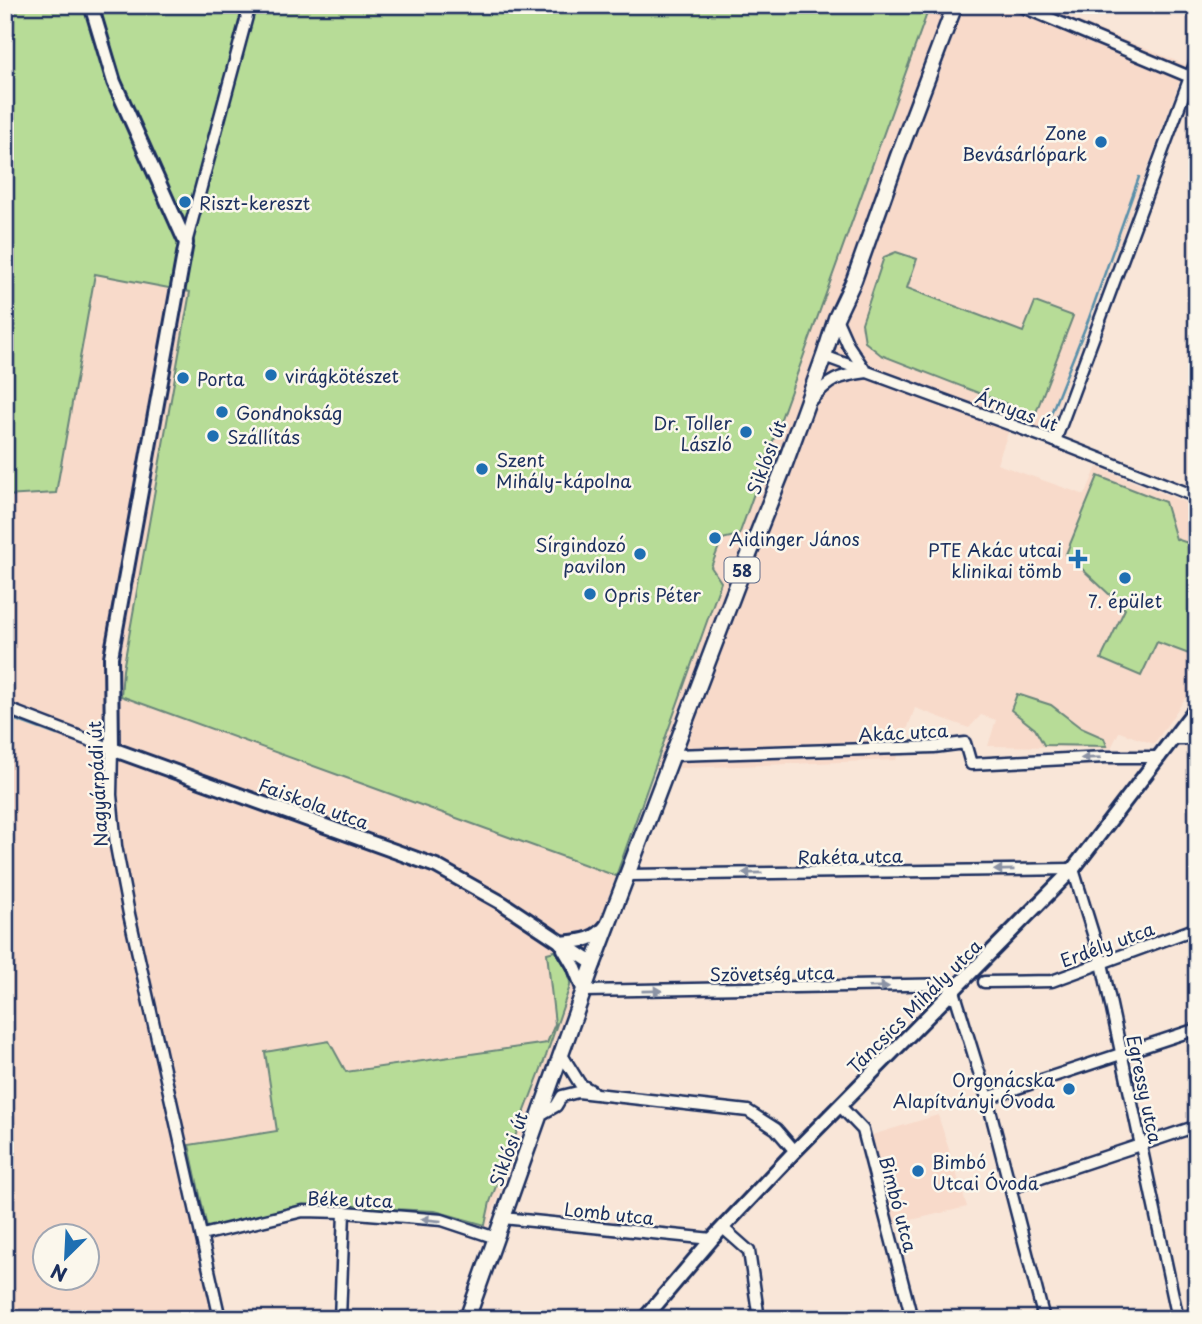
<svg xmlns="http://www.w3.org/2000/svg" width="1202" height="1324" font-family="'Playpen Sans',sans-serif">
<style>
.built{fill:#f8daca;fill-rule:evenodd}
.green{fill:#b7dc97;stroke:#69867a;stroke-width:2}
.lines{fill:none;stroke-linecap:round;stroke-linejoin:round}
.stream{stroke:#588faa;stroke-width:2.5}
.minor-casing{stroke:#1b2f5e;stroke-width:15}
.tertiary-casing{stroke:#1b2f5e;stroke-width:18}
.primary-casing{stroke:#1b2f5e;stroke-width:19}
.minor{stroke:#fbf7ec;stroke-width:10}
.tertiary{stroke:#fbf7ec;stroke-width:12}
.primary{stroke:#fbf7ec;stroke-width:14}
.oneway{fill:#8b93a5}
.poi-dot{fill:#1f6fb2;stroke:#fbf7ec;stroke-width:2.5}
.labels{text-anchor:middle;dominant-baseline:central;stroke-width:5;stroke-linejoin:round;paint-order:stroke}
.shield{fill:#fbf7ec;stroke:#5e6b89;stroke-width:2}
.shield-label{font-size:16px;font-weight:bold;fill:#1b2f5e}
.poi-label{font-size:18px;fill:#1b2f5e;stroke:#fbf7ec;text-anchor:start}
.street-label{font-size:18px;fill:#1b2f5e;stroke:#fbf7ec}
</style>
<rect width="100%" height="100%" fill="#f9e6d8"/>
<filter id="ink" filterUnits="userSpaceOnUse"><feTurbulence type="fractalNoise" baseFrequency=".0143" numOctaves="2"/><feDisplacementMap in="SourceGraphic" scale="14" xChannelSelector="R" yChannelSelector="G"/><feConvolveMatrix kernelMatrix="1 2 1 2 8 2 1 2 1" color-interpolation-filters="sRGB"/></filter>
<g filter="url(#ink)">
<g class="built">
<polygon points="930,5 1038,5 1186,65 1048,432 1013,419 997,464 1085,495 1097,467 1197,507 1197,681 1154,744 1119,732 1111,748 988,746 996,720 981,715 969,728 915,708 896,760 655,769 721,582 711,567 722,539 739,534"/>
<path d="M95,274L191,292L121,696L616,876L485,1233L442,1220L303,1211L208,1233L226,1319H16L5,1291V496L56,493ZM46,1236H88V1278H46Z"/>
<polygon points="938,1115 967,1207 894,1224 872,1135"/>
</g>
<g class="green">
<polygon points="5,5 930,5 739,535 722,539 711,567 721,582 616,876 121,696 123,670 190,292 95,274 56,493 5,496"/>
<polygon points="896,252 917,259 907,288 1023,332 1035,302 1073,316 1035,415 881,355 865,342 862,323 884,257"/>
<polygon points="1098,476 1165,502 1176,539 1197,546 1197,657 1157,642 1141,676 1101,659 1125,609 1066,554"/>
<polygon points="1017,694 1051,705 1081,728 1104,738 1107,746 1044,745 1035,729 1011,710"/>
<path d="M555,951C563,962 571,972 570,986L546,1056L490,1202L485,1225L435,1211L303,1205L207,1228L189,1145L277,1131L265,1052L329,1041L346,1072L547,1043L555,1024L547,953Z"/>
</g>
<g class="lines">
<g class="stream">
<polyline points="1048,421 1089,318 1139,177"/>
<polyline points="5,716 57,735"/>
<polyline points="5,1309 9,1319"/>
</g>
<defs>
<g id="minor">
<polyline points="1018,5 1190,77"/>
<polyline points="186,243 250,5"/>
<polyline points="836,318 848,345 864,369"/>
<polyline points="824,356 1055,441 1197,497"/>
<path d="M811,400C830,379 838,376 867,372"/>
<polyline points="1055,441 1196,61"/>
<polyline points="5,708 112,749 111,795 116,846 129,914 220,1319"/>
<polyline points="1174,739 1197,739"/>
<polyline points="674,755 934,747 965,743 971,764 1105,757 1160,757"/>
<polyline points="628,875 1073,869 1102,963 1178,1319"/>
<polyline points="984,982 1052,981 1197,928"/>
<polyline points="584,991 960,984"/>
<polyline points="954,991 987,1098 1044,1319"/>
<polyline points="562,1055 580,1084 592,1091"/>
<polyline points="987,1098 1197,1029"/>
<polyline points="840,1106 863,1130 912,1319"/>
<polyline points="540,1115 556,1106 562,1096 578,1092 748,1111 776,1129 795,1151"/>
<polyline points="1011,1188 1197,1126"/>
<polyline points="503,1218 712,1239"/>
<polyline points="723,1228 749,1251 759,1319"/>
<polyline points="202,1235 303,1211 344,1212 442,1220 496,1238"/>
<polyline points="340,1319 344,1212"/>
</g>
<g id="tertiary">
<polyline points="91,5 114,82 186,243 111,657 112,749 436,866 502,903 594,964"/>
<path d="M561,943C580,941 595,941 607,925"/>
<polyline points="564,949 574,966 584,991"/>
<polyline points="644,1319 712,1239 795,1151 1073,869 1197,707"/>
<polyline points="1187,1319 1197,1314"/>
</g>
<polyline id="primary" points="467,1319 591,970 737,585 782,472 824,356 836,318 854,280 898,156 955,5"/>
</defs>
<use href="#minor" class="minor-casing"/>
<use href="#tertiary" class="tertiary-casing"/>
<use href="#primary" class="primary-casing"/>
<use href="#minor" class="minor"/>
<use href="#tertiary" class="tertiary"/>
<use href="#primary" class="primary"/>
</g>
<defs><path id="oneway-solid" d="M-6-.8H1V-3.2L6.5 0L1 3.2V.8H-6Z" transform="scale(1.75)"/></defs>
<g class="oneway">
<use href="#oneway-solid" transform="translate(1091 758) rotate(178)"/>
<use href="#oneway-solid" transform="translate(1004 870) rotate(179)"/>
<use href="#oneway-solid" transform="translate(752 873) rotate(179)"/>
<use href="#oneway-solid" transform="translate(879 987) rotate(-1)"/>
<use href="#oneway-solid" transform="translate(652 991) rotate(-1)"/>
<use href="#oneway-solid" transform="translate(431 1220) rotate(-174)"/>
</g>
</g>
<g class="poi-dot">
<circle cx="1101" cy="142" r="7"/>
<circle cx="185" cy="202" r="7"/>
<circle cx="271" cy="375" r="7"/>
<circle cx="183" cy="378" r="7"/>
<circle cx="222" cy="412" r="7"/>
<circle cx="746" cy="432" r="7"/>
<circle cx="213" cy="436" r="7"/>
<circle cx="482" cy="469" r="7"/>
<circle cx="715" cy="538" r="7"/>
<circle cx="640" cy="554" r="7"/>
<path d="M1074.5 548.5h7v7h7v7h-7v7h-7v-7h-7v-7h7z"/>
<circle cx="1125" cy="578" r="7"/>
<circle cx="590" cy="594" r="7"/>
<circle cx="1069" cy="1089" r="7"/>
<circle cx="918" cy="1171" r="7"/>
</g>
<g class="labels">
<rect class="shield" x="724.5" y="557.5" width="35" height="25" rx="5"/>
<g class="shield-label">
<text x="742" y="570">58</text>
</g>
<g class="poi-label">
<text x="1087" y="132" text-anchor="end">Zone<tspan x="1087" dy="21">Bevásárlópark</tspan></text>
<text x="199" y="202">Riszt-kereszt</text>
<text x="285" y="375">virágkötészet</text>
<text x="197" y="378">Porta</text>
<text x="236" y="412">Gondnokság</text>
<text x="732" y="422" text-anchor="end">Dr. Toller<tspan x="732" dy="21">László</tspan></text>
<text x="227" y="436">Szállítás</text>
<text x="496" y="459">Szent<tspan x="496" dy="21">Mihály-kápolna</tspan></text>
<text x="729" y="538">Aidinger János</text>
<text x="626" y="544" text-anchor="end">Sírgindozó<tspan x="626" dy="21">pavilon</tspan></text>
<text x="1062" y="549" text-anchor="end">PTE Akác utcai<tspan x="1062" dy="21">klinikai tömb</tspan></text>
<text x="604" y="594">Opris Péter</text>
<text x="1125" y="600" text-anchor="middle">7. épület</text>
<text x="1055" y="1079" text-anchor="end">Orgonácska<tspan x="1055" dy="21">Alapítványi Óvoda</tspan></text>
<text x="932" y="1161">Bimbó<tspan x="932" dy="21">Utcai Óvoda</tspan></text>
</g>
<g class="street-label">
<text transform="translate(1017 410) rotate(20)">Árnyas út</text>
<text transform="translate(766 457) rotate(-69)">Siklósi út</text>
<text transform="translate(903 732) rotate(-3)">Akác utca</text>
<text transform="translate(97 784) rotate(-93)">Nagyárpádi út</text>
<text transform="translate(314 803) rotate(20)">Faiskola utca</text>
<text transform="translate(850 856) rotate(-1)">Rakéta utca</text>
<text transform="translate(1107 944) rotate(-20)">Erdély utca</text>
<text transform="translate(772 973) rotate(-1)">Szövetség utca</text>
<text transform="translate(914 1006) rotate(-45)">Táncsics Mihály utca</text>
<text transform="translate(1145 1089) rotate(78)">Egressy utca</text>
<text transform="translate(508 1149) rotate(-70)">Siklósi út</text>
<text transform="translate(350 1199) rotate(2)">Béke utca</text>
<text transform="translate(899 1204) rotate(75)">Bimbó utca</text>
<text transform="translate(609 1213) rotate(6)">Lomb utca</text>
</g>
</g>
<rect width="1202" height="1324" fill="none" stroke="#fbf7ec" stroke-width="28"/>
<rect x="14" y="14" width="1174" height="1296" fill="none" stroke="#1b2f5e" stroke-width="2.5" filter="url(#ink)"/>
<g transform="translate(66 1257) rotate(204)"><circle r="33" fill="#fbf7ec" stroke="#a1a7b3" stroke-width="2"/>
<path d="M0-5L12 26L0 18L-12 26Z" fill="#1f6fb2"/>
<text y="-10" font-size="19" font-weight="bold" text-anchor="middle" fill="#1b2f5e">N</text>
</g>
</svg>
